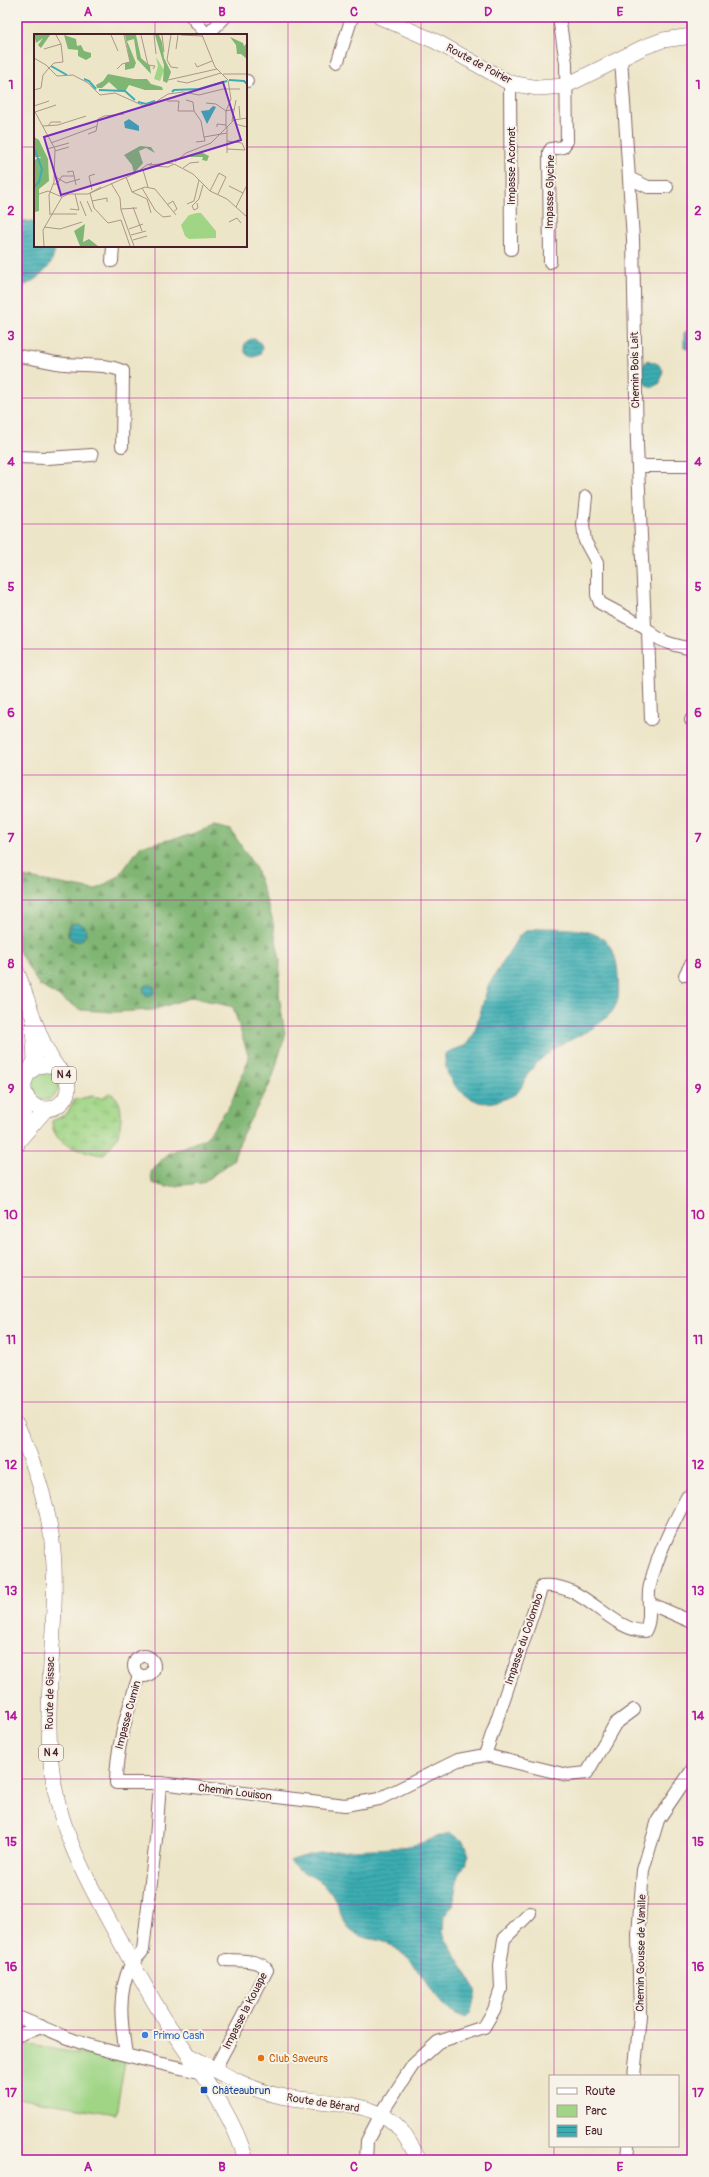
<svg xmlns="http://www.w3.org/2000/svg" width="709" height="2177" font-family="Pangolin,sans-serif">
<style>
.green{fill:#a0d586;stroke:#757a58}
.forest{fill:url(#forest-firs);stroke:#656a4f;fill-rule:evenodd}
.wetland{fill:url(#wetland-marsh);stroke:#757a58}
.water{fill:url(#water-rules);stroke:#42666f}
.lines{fill:none;stroke-linecap:round;stroke-linejoin:round}
.minor-casing{stroke:#836462;stroke-width:14}
.major-casing{stroke:#836462;stroke-width:16}
.minor{stroke:#fff;stroke-width:12}
.major{stroke:#fff;stroke-width:15}
.grid{fill:none;stroke:#b5179e;stroke-width:1;stroke-opacity:0.55}
.shop-dot{fill:#3f7fe0;stroke:#f7f3e8;stroke-width:1.5}
.food-dot{fill:#e8710a;stroke:#f7f3e8;stroke-width:1.5}
.transit-dot{fill:#1a4fb4;stroke:#f7f3e8;stroke-width:1.5}
.labels{text-anchor:middle;dominant-baseline:central;stroke-width:4;stroke-linejoin:round;paint-order:stroke}
.shield{fill:#f7f3e8;stroke:#7e5f64;stroke-width:1}
.shield-label{font-size:10px;font-weight:bold;fill:#4a1f2b}
.street-label{font-size:11px;fill:#4a1f2b;stroke:#f7f3e8}
.shop-label{font-size:11px;fill:#366cbe;stroke:#f7f3e8;text-anchor:start}
.food-label{font-size:11px;fill:#c56008;stroke:#f7f3e8;text-anchor:start}
.transit-label{font-size:11px;fill:#164399;stroke:#f7f3e8;text-anchor:start}
.inset-river{fill:none;stroke:#3badb3;stroke-width:2}
.inset-road{fill:none;stroke:#ac9689;stroke-width:1}
.view{fill:#7b2cbf;fill-opacity:0.15;stroke:#7b2cbf;stroke-width:2}
.inset-edge{fill:none;stroke:#4a1f2b;stroke-width:2}
.neatline{fill:none;stroke:#b5179e;stroke-width:1.5}
.grid-label{font-size:13px;text-anchor:middle;font-weight:bold;fill:#b5179e}
</style>
<defs>
<pattern id="forest-firs" width="22" height="20" patternUnits="userSpaceOnUse"><rect width="22" height="20" fill="#80b673"/><path d="M5 1l3.5 6h-7zM16 11l3.5 6h-7z" fill="#6b935f"/></pattern>
<pattern id="wetland-marsh" width="20" height="14" patternUnits="userSpaceOnUse"><rect width="20" height="14" fill="#a0d586"/><path d="M1 5h8M5 5V1M11 12h8M15 12V8" fill="none" stroke="#8bb674"/></pattern>
<pattern id="water-rules" width="6" height="5" patternUnits="userSpaceOnUse"><rect width="6" height="5" fill="#3badb3"/><path d="M0 2.5h6" fill="none" stroke="#348c92"/></pattern>
</defs>
<rect width="100%" height="100%" fill="#f7f3e8"/>
<filter id="ink" filterUnits="userSpaceOnUse"><feTurbulence type="fractalNoise" baseFrequency=".025" numOctaves="2"/><feDisplacementMap in="SourceGraphic" scale="8" xChannelSelector="R" yChannelSelector="G"/><feConvolveMatrix kernelMatrix="1 2 1 2 8 2 1 2 1" color-interpolation-filters="sRGB"/></filter>
<filter id="wash" filterUnits="userSpaceOnUse"><feTurbulence type="fractalNoise" baseFrequency=".012" numOctaves="4" result="noise"/><feDisplacementMap in="SourceGraphic" scale="16" xChannelSelector="R" yChannelSelector="G"/><feGaussianBlur stdDeviation="0.9" result="paint"/><feColorMatrix in="noise" values="0 0 0 0 0 0 0 0 0 0 0 0 0 0 0 0 0 1.4 0 .05"/><feComposite in="paint" operator="in"/></filter>
<g filter="url(#wash)">
<rect width="100%" height="100%" fill="#ede5c8"/>
<g class="green">
<circle cx="44" cy="1085" r="15"/>
<polygon points="17,2043 125,2061 116,2114 17,2098"/>
</g>
<path class="forest" d="M214,826L231,830L256,869L272,918L280,961L279,994L285,1036L271,1082L242,1135L233,1161L202,1183L166,1187L152,1183L151,1172L167,1154L206,1138L231,1103L249,1058L233,1007L192,997L153,1010L114,1012L81,1010L39,985L17,948V876L95,890L119,876L141,846L183,837ZM74,924L85,928L86,933L83,939L74,941L68,936V927Z"/>
<path class="wetland" d="M109,1093C125,1097 122,1125 117,1137C114,1143 108,1149 104,1155C84,1152 52,1147 52,1121L67,1114L74,1100L92,1096L102,1098Z"/>
<g class="water">
<path d="M17,219L35,223V246H55V248C53,271 35,280 17,290Z"/>
<polygon points="692,327 692,352 684,347 684,333"/>
<circle cx="253" cy="348" r="9"/>
<polygon points="647,360 658,364 663,370 660,383 653,387 646,385 641,378 641,368"/>
<circle cx="77" cy="932" r="9"/>
<path d="M540,928C581,929 617,926 618,978C619,992 620,1003 610,1014C592,1033 571,1037 551,1051C543,1057 535,1064 529,1072C525,1078 522,1088 517,1093C509,1099 488,1105 479,1102C473,1100 468,1097 463,1093C450,1085 444,1069 445,1054L452,1050L465,1046L474,1034L488,986L519,936L526,931Z"/>
<circle cx="149" cy="990" r="5.5"/>
<path d="M450,1833L462,1840L469,1854L466,1863L458,1875L453,1905L444,1916L443,1931L445,1938L476,1990L471,2012L466,2018C441,2012 428,1981 412,1963C405,1955 391,1943 380,1941C370,1938 364,1939 355,1933C338,1922 340,1901 327,1887C316,1876 299,1873 290,1861C327,1846 370,1852 409,1846C423,1844 436,1836 450,1833Z"/>
</g>
</g>
<g filter="url(#ink)">
<g class="lines">
<defs>
<g id="minor">
<polyline points="192,17 207,35"/>
<polyline points="207,35 225,17"/>
<path d="M621,58L633,239L637,445L645,627C658,642 673,645 692,649"/>
<polyline points="338,61 352,17"/>
<polyline points="246,81 247,81"/>
<polyline points="510,83 511,249"/>
<polyline points="629,178 648,187 667,187"/>
<polyline points="112,261 113,246"/>
<polyline points="550,262 549,152 551,149 563,147 567,141 566,63 559,17"/>
<path d="M17,356C31,357 44,361 57,363C80,367 101,362 123,371L122,446"/>
<polyline points="17,457 47,458 92,455"/>
<polyline points="638,466 692,466"/>
<polyline points="586,497 583,525 585,541 597,563 597,595 600,603 645,627"/>
<polyline points="648,631 651,719"/>
<polyline points="691,720 692,720"/>
<polyline points="685,975 692,962"/>
<polyline points="17,1079 26,1078"/>
<polyline points="649,1603 692,1622"/>
<circle cx="144" cy="1666" r="10"/>
<path d="M139,1675C128,1711 116,1746 116,1783H160"/>
<path d="M485,1755L542,1586C583,1581 610,1631 645,1631C653,1617 646,1601 650,1585C658,1553 672,1526 687,1497"/>
<path d="M17,2017C44,2027 70,2041 98,2048C132,2057 165,2065 200,2072"/>
<polyline points="17,2036 41,2026"/>
<path d="M126,2054C121,2023 117,1993 131,1964C134,1958 140,1957 143,1950L156,1839L160,1783L345,1805L379,1799L458,1760L485,1755L567,1775L587,1773L615,1724L634,1710"/>
<path d="M215,2069L267,1970C260,1959 239,1961 226,1960"/>
<polyline points="634,2076 640,2016 638,1935 643,1870 658,1820 692,1770"/>
<polyline points="366,2160 367,2141 381,2114 413,2065 438,2042 484,2027 494,2010 501,1989 500,1965 504,1939 530,1913"/>
<polyline points="627,2160 628,2146"/>
</g>
<g id="major">
<polyline points="380,17 437,42 510,83 538,88 565,86 644,47 663,40 692,36"/>
<path d="M17,972C30,1005 38,1040 58,1069"/>
<circle cx="46" cy="1087" r="22"/>
<polyline points="28,1074 35,1060 33,1027"/>
<polyline points="20,1139 46,1109"/>
<polyline points="17,1145 27,1097"/>
<path d="M17,1425C35,1465 49,1506 53,1550C60,1634 37,1720 58,1803C69,1848 92,1889 114,1930C131,1961 148,1993 167,2023C195,2066 232,2110 246,2160"/>
<path d="M190,2056C218,2071 245,2088 276,2095C312,2104 357,2098 389,2119C403,2128 410,2146 420,2160"/>
</g>
</defs>
<use href="#minor" class="minor-casing"/>
<use href="#major" class="major-casing"/>
<use href="#minor" class="minor"/>
<use href="#major" class="major"/>
</g>
</g>
<path class="grid" d="M155,17V35M288,17V2160M421,17V2160M554,17V2076M17,147H35M246,147H692M155,246V2160M17,273H692M17,398H692M17,524H692M17,649H692M17,775H692M17,900H692M17,1026H692M17,1151H692M17,1277H692M17,1402H692M17,1528H692M17,1653H692M17,1779H692M17,1904H692M17,2030H692M554,2146V2160"/>
<circle class="shop-dot" cx="145" cy="2035" r="4"/>
<circle class="food-dot" cx="261" cy="2058" r="4"/>
<rect class="transit-dot" x="200" y="2086" width="8" height="8" rx="2"/>
<g class="labels">
<g class="shield">
<rect x="52" y="1067" width="24" height="16" rx="3"/>
<rect x="39" y="1745" width="24" height="16" rx="3"/>
</g>
<g class="shield-label">
<text x="64" y="1075">N 4</text>
<text x="51" y="1753">N 4</text>
</g>
<g class="street-label">
<text transform="translate(479 64) rotate(28)">Route de Poirier</text>
<text transform="translate(511 166) rotate(-90)">Impasse Acomat</text>
<text transform="translate(550 192) rotate(-89)">Impasse Glycine</text>
<text transform="translate(635 370) rotate(-91)">Chemin Bois Lait</text>
<text transform="translate(524 1639) rotate(-71)">Impasse du Colombo</text>
<text transform="translate(50 1693) rotate(-89)">Route de Gissac</text>
<text transform="translate(128 1715) rotate(-75)">Impasse Cumin</text>
<text transform="translate(235 1792) rotate(7)">Chemin Louison</text>
<text transform="translate(641 1953) rotate(-89)">Chemin Gousse de Vanille</text>
<text transform="translate(245 2011) rotate(-63)">Impasse la Kouape</text>
<text transform="translate(323 2103) rotate(9)">Route de Bérard</text>
</g>
<g class="shop-label">
<text x="153" y="2035">Primo Cash</text>
</g>
<g class="food-label">
<text x="269" y="2058">Club Saveurs</text>
</g>
<g class="transit-label">
<text x="212" y="2090">Châteaubrun</text>
</g>
</g>
<g transform="translate(34 34)">
<rect width="213" height="213" fill="#ede5c8"/>
<path d="M122,23L130,36L126,47L120,45L124,32ZM163,179H167L182,197V204L155,205L151,202L147,191L155,181Z" fill="#a0d586"/>
<path d="M0,1H16L7,14L4,11L9,4L2,9ZM30,1L42,5L43,12L47,11L50,17L57,19V23L52,26L44,22V16L34,15ZM91,1H102L107,24L116,32L117,40L103,25L100,5L93,7L102,29L100,34L91,36V29L96,28ZM121,1H125L128,8L130,24L137,38L133,49L129,47L130,31ZM196,3L209,9L210,12L213,9V25L207,20H203L202,11ZM74,40L100,45H113L117,50L128,53L129,56H111L95,51L92,56L85,57L75,48L68,54H63L62,51L69,47ZM0,103L5,106L14,125L15,147L5,155V177L1,178L0,126L8,123H0ZM106,112L117,113L121,119L112,114L105,117L109,129L100,139L98,131L90,121ZM167,118L175,122L173,127L168,126L169,123H156L157,121ZM51,190L49,208L55,205L64,212H46L40,197Z" fill="#80b673"/>
<path d="M179,72L182,73L173,90L167,77L175,76ZM95,85L105,92V97L91,94L90,88Z" fill="#3badb3"/>
<path class="inset-river" d="M17,32L33,41M50,45L55,47L62,55M195,46L210,47L213,50M65,56L91,57L101,66M138,58L140,56L165,55L193,47M104,68L112,70L121,67M0,114L8,135L5,148L0,153"/>
<path class="inset-road" d="M77,1L84,17M107,1L114,31L121,32L119,35M120,1L122,20M128,1L130,18M137,1L133,26L137,33L144,34M147,1L168,2M168,1L181,33L194,46L197,65L192,77V94M10,15L27,10M142,15L144,1M0,24L12,31L23,42L39,41L54,49L66,61L81,59L110,72L117,71L134,60L149,58L165,61L189,55H206M161,29L163,33L178,27M83,35L88,30L96,28L90,1M189,40H213M134,46L183,35M143,47L153,49L187,39M0,56L7,54L9,41L15,34L20,29L29,28L27,10L22,1M152,66L159,68L160,77M133,67H145L144,77H160M172,69L182,70L192,77L201,75M0,72L15,67M205,72L206,84M0,76L21,115L20,148L15,161L16,181M160,77L167,87L170,103L193,99M1,78L22,71M198,87L202,66M201,90L213,93M9,92L24,91L52,82M14,92L17,88H27M183,93V90L192,91M193,93V119M54,100L62,97L63,92M193,107L208,109L211,116L193,115M162,108L171,107L170,103M17,109L63,92L64,85L70,82L90,80M13,115L35,109M21,117L35,113M141,128L152,119L177,109L200,86L213,84M118,129L114,131L139,129M140,130L159,140L176,157L193,165L213,183M116,132L134,133L140,130M149,134L156,129L165,128M109,136L114,153M33,138L39,137L42,151M20,142L32,149L46,145M92,143L98,158L111,153L121,155L142,181M77,149L86,164L87,176L100,212M19,150H23L28,142H40M195,152L209,159M67,153L56,159L60,174L74,189L87,186L96,212M108,154L121,176L129,183L137,182M58,156L55,142L61,140M176,157L185,139L192,143L184,160M98,158L113,165L117,179M5,160L14,157L28,163M46,167L52,182M53,167L58,178M58,167L73,164V168M163,169L164,174L160,176L158,172L165,165L169,151M153,170L160,167L165,146M133,171L139,167L143,175L139,178M99,173L108,197M202,173L213,151M36,175L45,176L41,160M87,175L103,174M16,180H43M195,188L203,184L207,189M10,193L26,195L48,188M95,195L109,190M97,201L112,197M99,206L113,202M10,212L9,196L28,163L35,160H54L102,139L114,130"/>
<path class="view" d="M189,48L207,106L27,161L10,103Z"/>
<rect width="213" height="213" class="inset-edge"/>
</g>
<rect width="709" height="2177" fill="none" stroke="#f7f3e8" stroke-width="44"/>
<rect x="549" y="2075" width="130" height="72" fill="#f7f3e8" stroke="#b29e9c"/>
<rect x="557" y="2088" width="20" height="6" fill="#ffffff" stroke="#b29e9c"/>
<text x="585" y="2095" font-size="12" fill="#4a1f2b">Route</text>
<rect x="557" y="2105" width="20" height="12" fill="#a0d586" stroke="#b29e9c"/>
<text x="585" y="2115" font-size="12" fill="#4a1f2b">Parc</text>
<rect x="557" y="2125" width="20" height="12" fill="url(#water-rules)" stroke="#b29e9c"/>
<text x="585" y="2135" font-size="12" fill="#4a1f2b">Eau</text>
<rect x="22" y="22" width="665" height="2133" class="neatline"/>
<g class="grid-label">
<text x="88" y="16">A</text>
<text x="222" y="16">B</text>
<text x="354" y="16">C</text>
<text x="488" y="16">D</text>
<text x="620" y="16">E</text>
<text x="11" y="89">1</text>
<text x="698" y="89">1</text>
<text x="11" y="215">2</text>
<text x="698" y="215">2</text>
<text x="11" y="340">3</text>
<text x="698" y="340">3</text>
<text x="11" y="466">4</text>
<text x="698" y="466">4</text>
<text x="11" y="591">5</text>
<text x="698" y="591">5</text>
<text x="11" y="717">6</text>
<text x="698" y="717">6</text>
<text x="11" y="842">7</text>
<text x="698" y="842">7</text>
<text x="11" y="968">8</text>
<text x="698" y="968">8</text>
<text x="11" y="1093">9</text>
<text x="698" y="1093">9</text>
<text x="11" y="1219">10</text>
<text x="698" y="1219">10</text>
<text x="11" y="1344">11</text>
<text x="698" y="1344">11</text>
<text x="11" y="1469">12</text>
<text x="698" y="1469">12</text>
<text x="11" y="1595">13</text>
<text x="698" y="1595">13</text>
<text x="11" y="1720">14</text>
<text x="698" y="1720">14</text>
<text x="11" y="1846">15</text>
<text x="698" y="1846">15</text>
<text x="11" y="1971">16</text>
<text x="698" y="1971">16</text>
<text x="11" y="2097">17</text>
<text x="698" y="2097">17</text>
<text x="88" y="2171">A</text>
<text x="222" y="2171">B</text>
<text x="354" y="2171">C</text>
<text x="488" y="2171">D</text>
<text x="620" y="2171">E</text>
</g>
</svg>
